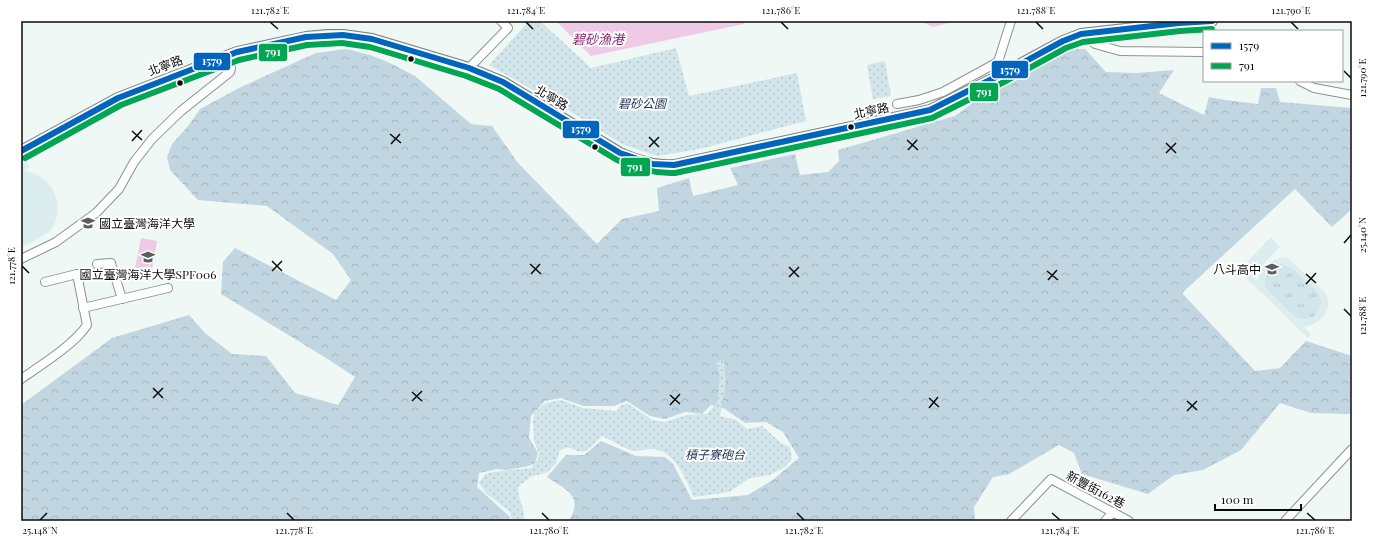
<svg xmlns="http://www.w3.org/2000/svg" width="1373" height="542" font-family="'Playfair Display','Noto Sans TC',serif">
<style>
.grass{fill:url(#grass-tufts)}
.forest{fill:url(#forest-crowns)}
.park{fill:url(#park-dots)}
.pitch{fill:#dbedef;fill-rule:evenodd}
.water{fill:#eecae7}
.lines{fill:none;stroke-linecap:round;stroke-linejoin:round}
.minor-casing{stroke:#8e9290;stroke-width:10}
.major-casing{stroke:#7b7f7e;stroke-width:12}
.minor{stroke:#fdfefe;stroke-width:8}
.major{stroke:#dae9e3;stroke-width:10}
.bus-1-casing{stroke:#fff;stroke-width:9}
.bus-2-casing{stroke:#fff;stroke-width:9}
.bus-1{stroke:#0065bd;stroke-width:6}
.bus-2{stroke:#00a651;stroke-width:6}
.ticks{fill:none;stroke:#0b0b0b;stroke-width:1.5}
.bus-dot{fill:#0b0b0b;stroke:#fff;stroke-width:1.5}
.labels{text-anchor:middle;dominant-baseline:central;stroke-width:4;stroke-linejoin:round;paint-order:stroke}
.street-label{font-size:12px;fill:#0b0b0b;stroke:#fff}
.park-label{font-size:12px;font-style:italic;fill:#253759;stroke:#fff}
.poi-label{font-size:12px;fill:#0b0b0b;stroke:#fff;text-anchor:start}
.water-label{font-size:13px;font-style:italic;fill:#8a266e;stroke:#fff}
.line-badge{stroke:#fff;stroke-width:1.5}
.badge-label{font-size:11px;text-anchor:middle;font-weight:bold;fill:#fff}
.neatline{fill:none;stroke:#0b0b0b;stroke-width:1.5}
.ticks-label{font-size:10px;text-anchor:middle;fill:#0b0b0b}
</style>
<defs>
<pattern id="grass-tufts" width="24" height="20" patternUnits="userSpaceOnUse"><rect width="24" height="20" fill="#d2e5eb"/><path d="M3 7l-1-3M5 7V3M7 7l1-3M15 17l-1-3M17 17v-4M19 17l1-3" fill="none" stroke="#b3c3c8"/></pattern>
<pattern id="forest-crowns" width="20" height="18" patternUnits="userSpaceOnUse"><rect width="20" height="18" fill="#c1d6e1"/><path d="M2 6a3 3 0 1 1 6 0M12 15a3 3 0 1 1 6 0" fill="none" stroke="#a4b6c0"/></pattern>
<pattern id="park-dots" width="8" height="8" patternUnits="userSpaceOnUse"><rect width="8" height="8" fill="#d2e5eb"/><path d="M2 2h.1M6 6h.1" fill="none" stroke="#b3c3c8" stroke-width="1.8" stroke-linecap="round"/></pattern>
</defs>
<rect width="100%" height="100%" fill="#eff8f5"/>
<path class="grass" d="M1280,264C1291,265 1296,271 1303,278C1308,283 1317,289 1320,296C1325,310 1312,324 1298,318C1291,315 1270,294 1265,286C1264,275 1270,267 1280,264Z"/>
<path class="forest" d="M346,49L370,55L390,63L415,76L471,124L492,126L518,163L597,244L622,219L659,211L657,188L689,178L693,196L738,185L730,168L795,154L800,175L828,172L839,161L838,150L955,116L984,95L1061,49H1085L1106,72L1136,73L1174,70L1159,93L1204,115L1209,97L1225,100L1258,104L1261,88H1276L1280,102L1352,108V209L1332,227L1295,189L1182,293L1255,371L1280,368L1306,341L1352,356V413L1349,414L1311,413L1280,403L1241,450L1203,470L1174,475L1148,494L1082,474L1074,453L1059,445L1009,474L993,477L974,507L975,521H569C584,495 566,490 547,477L566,455H584L601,441L636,456L665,457L673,464L692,500L748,495L774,479L799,458L783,432L766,422L745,423L725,409L711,405L702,414L685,412L665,419L650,416L627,401L614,406H583L561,398L545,401L531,416L529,438L538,453L535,463L529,466L506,470L497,469L479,473L477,487L510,517V521H21V405L112,338L189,315L205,333L232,354L266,356L295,393L338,405L355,377L326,358L221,294L223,262L235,248L336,300L351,280L333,254L267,206L198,200L170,170L167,157L172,144L189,125L200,109L241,87L316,53Z"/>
<g class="park">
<polygon points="529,21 540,21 591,68 676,48 689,96 797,73 806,121 700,149 657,156 622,144 568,110 489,65"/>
<polygon points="885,61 891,96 873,99 867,65"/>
<path d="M720,360L724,362L726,381L720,416L736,420L747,429L762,426L781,443L790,447L792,459L785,467L770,475L750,478L729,492L694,497C686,480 675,449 651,449C644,449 638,452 630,450C620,446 611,440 602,436C588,449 587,457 568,447L560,450L556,463L548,472L530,477L518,487C518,501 525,506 524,521H512L510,512L486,493L479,483L485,474C500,470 516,470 531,468L538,459L539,453L534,441L533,420L535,412L546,403L561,400L583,408L617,411L620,406L627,403L652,420L665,422L686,415L707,414L717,403L720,375L716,364Z"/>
</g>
<g class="pitch">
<path d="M27,162L30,167L24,171C46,173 61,194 57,216C56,220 54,227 51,230C47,235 28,244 21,247V165Z"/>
<polygon points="1271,237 1280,247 1253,275 1243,266"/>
<path d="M1285,257L1289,259L1325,292C1335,310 1321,324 1304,327L1311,334L1308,338L1239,271L1243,267L1258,282C1259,266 1271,259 1285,257ZM1281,264C1291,265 1296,271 1303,278C1308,283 1317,289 1320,296C1325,310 1312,324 1298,318C1291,315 1270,294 1265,286C1264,275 1270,267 1281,264Z"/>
</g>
<g class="water">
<polygon points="556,21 744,21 744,24 591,56"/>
<polygon points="920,21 957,21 933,27"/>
<polygon points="141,238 157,241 150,281 133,278"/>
</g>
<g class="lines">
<defs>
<g id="minor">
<polyline points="1081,34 1095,44 1120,51 1204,52"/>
<polyline points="469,68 508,28 501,21"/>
<polyline points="1300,81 1314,88 1352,95"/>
<polyline points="897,104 919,100 943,92 998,62 1011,21"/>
<polyline points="21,259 56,242 96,213 119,189 134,162 152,139 181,111 230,72 231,68 225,56"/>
<polyline points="97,264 111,263 122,299"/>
<polyline points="83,308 168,288"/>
<path d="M21,379C40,366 75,344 87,325L77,274L45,282"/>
<polyline points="1011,521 1051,479 1129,521"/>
<polyline points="1105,521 1113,512"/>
<polyline points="1285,521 1352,449"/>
</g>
<path id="major" d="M21,151L118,98L237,52L306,37L327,35H343L372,39L469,68L503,82L620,153C636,160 655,167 674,165L930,110L1000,75L1063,41L1081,34L1179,23L1212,21"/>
</defs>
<use href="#minor" class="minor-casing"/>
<use href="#major" class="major-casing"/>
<use href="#minor" class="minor"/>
<use href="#major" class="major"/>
<defs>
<polyline id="bus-1" points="21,151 118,98 237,52 306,37 343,35 372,39 469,68 503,82 620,153 653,164 674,165 930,110 1000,75 1063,41 1081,34 1179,23 1212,21"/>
<path id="bus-2" d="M25,158L121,105L239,60L307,45L342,43L370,47L466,76L499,89L617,160C636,168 654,174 675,173L932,118L1004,82L1066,48L1083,42L1180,31L1212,29"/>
</defs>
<use href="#bus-1" class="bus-1-casing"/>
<use href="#bus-2" class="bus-2-casing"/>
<use href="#bus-1" class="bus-1"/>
<use href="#bus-2" class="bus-2"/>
</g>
<path class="ticks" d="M270,22L278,29M526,22L533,29M781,22L788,29M1036,22L1043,29M1291,22L1298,29M1344,71L1351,78M132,131L142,140M390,134L401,143M649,137L659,147M907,140L918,150M132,141L142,130M1166,143L1176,153M391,144L400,134M649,147L659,137M908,150L917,140M1166,153L1176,143M1344,243L1351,235M272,261L282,271M530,264L541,274M22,266L29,273M789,267L799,277M272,271L282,261M1047,271L1058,280M531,274L540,264M1306,274L1316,283M789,277L799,267M1048,280L1057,270M1306,284L1316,273M1344,309L1351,316M153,388L163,398M412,392L422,401M670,395L680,404M153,398L163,388M929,398L939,407M412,401L422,391M1187,401L1197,410M670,405L680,394M929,408L938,397M1187,411L1197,401M287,513L294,520M542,513L549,520M797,513L804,520M1052,513L1060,520M1307,513L1315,520M40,520L47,513"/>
<defs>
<symbol id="university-bare" viewBox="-9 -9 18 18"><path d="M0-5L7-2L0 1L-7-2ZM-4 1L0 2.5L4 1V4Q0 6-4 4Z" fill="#5b5e5d" stroke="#fff" stroke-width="2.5" paint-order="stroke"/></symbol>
<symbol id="school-bare" viewBox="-9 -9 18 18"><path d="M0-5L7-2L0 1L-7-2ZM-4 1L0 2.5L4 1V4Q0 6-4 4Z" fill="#5b5e5d" stroke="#fff" stroke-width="2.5" paint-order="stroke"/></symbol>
</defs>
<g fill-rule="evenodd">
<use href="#university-bare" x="78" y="213" width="20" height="20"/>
<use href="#university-bare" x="138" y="247" width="20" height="20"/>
<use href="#school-bare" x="1262" y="259" width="20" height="20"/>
</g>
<g class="bus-dot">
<circle cx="411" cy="59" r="3.5"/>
<circle cx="180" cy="83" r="3.5"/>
<circle cx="851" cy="127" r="3.5"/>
<circle cx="595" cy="147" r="3.5"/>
</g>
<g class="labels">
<g class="street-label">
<text transform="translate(165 65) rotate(-21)">北寧路</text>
<text transform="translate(552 97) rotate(31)">北寧路</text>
<text transform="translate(871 110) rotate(-12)">北寧路</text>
<text transform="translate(1096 489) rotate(28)">新豐街162巷</text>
</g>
<g class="park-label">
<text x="642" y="103">碧砂公園</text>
<text x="715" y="454">槓子寮砲台</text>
</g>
<g class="poi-label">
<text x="99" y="223">國立臺灣海洋大學</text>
<text x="1261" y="269" text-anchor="end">八斗高中</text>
<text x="148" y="274" text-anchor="middle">國立臺灣海洋大學SPF006</text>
</g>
<g class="water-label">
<text x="598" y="38">碧砂漁港</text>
</g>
</g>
<g class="line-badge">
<rect x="258" y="43" width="30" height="19" rx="4" fill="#00a651"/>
<rect x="193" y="52" width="38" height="19" rx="4" fill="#0065bd"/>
<rect x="991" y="60" width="38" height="19" rx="4" fill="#0065bd"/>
<rect x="969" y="82" width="30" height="20" rx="4" fill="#00a651"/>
<rect x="562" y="120" width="38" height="19" rx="4" fill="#0065bd"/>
<rect x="620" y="157" width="31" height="20" rx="4" fill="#00a651"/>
</g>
<g class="badge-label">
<text x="273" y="56">791</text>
<text x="212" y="65">1579</text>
<text x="1010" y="74">1579</text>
<text x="984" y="96">791</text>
<text x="581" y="133">1579</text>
<text x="635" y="171">791</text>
</g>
<rect width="1373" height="542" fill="none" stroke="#ffffff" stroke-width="44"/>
<rect x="1203" y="30" width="140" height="52" fill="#ffffff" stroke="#9d9d9d"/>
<rect x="1211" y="43" width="20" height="6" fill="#0065bd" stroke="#9d9d9d"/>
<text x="1239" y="50" font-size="12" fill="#0b0b0b">1579</text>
<rect x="1211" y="63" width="20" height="6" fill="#00a651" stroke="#9d9d9d"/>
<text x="1239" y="70" font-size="12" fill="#0b0b0b">791</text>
<path d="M1215 504v6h86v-6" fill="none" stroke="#0b0b0b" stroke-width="2"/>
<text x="1221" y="504" font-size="12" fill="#0b0b0b" stroke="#ffffff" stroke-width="3" paint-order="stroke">100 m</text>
<rect x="22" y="22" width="1329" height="498" class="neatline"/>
<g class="ticks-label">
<text x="270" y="14">121.782°E</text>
<text x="526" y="14">121.784°E</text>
<text x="781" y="14">121.786°E</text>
<text x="1036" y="14">121.788°E</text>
<text x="1291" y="14">121.790°E</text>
<text transform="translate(1362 78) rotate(-90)" y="4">121.790°E</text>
<text transform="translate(1362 235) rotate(-90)" y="4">25.140°N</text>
<text transform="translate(11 266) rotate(-90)" y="4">121.778°E</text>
<text transform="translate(1362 316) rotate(-90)" y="4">121.788°E</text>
<text x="40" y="534">25.148°N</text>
<text x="294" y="534">121.778°E</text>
<text x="549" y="534">121.780°E</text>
<text x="804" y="534">121.782°E</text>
<text x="1060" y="534">121.784°E</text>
<text x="1315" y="534">121.786°E</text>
</g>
</svg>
